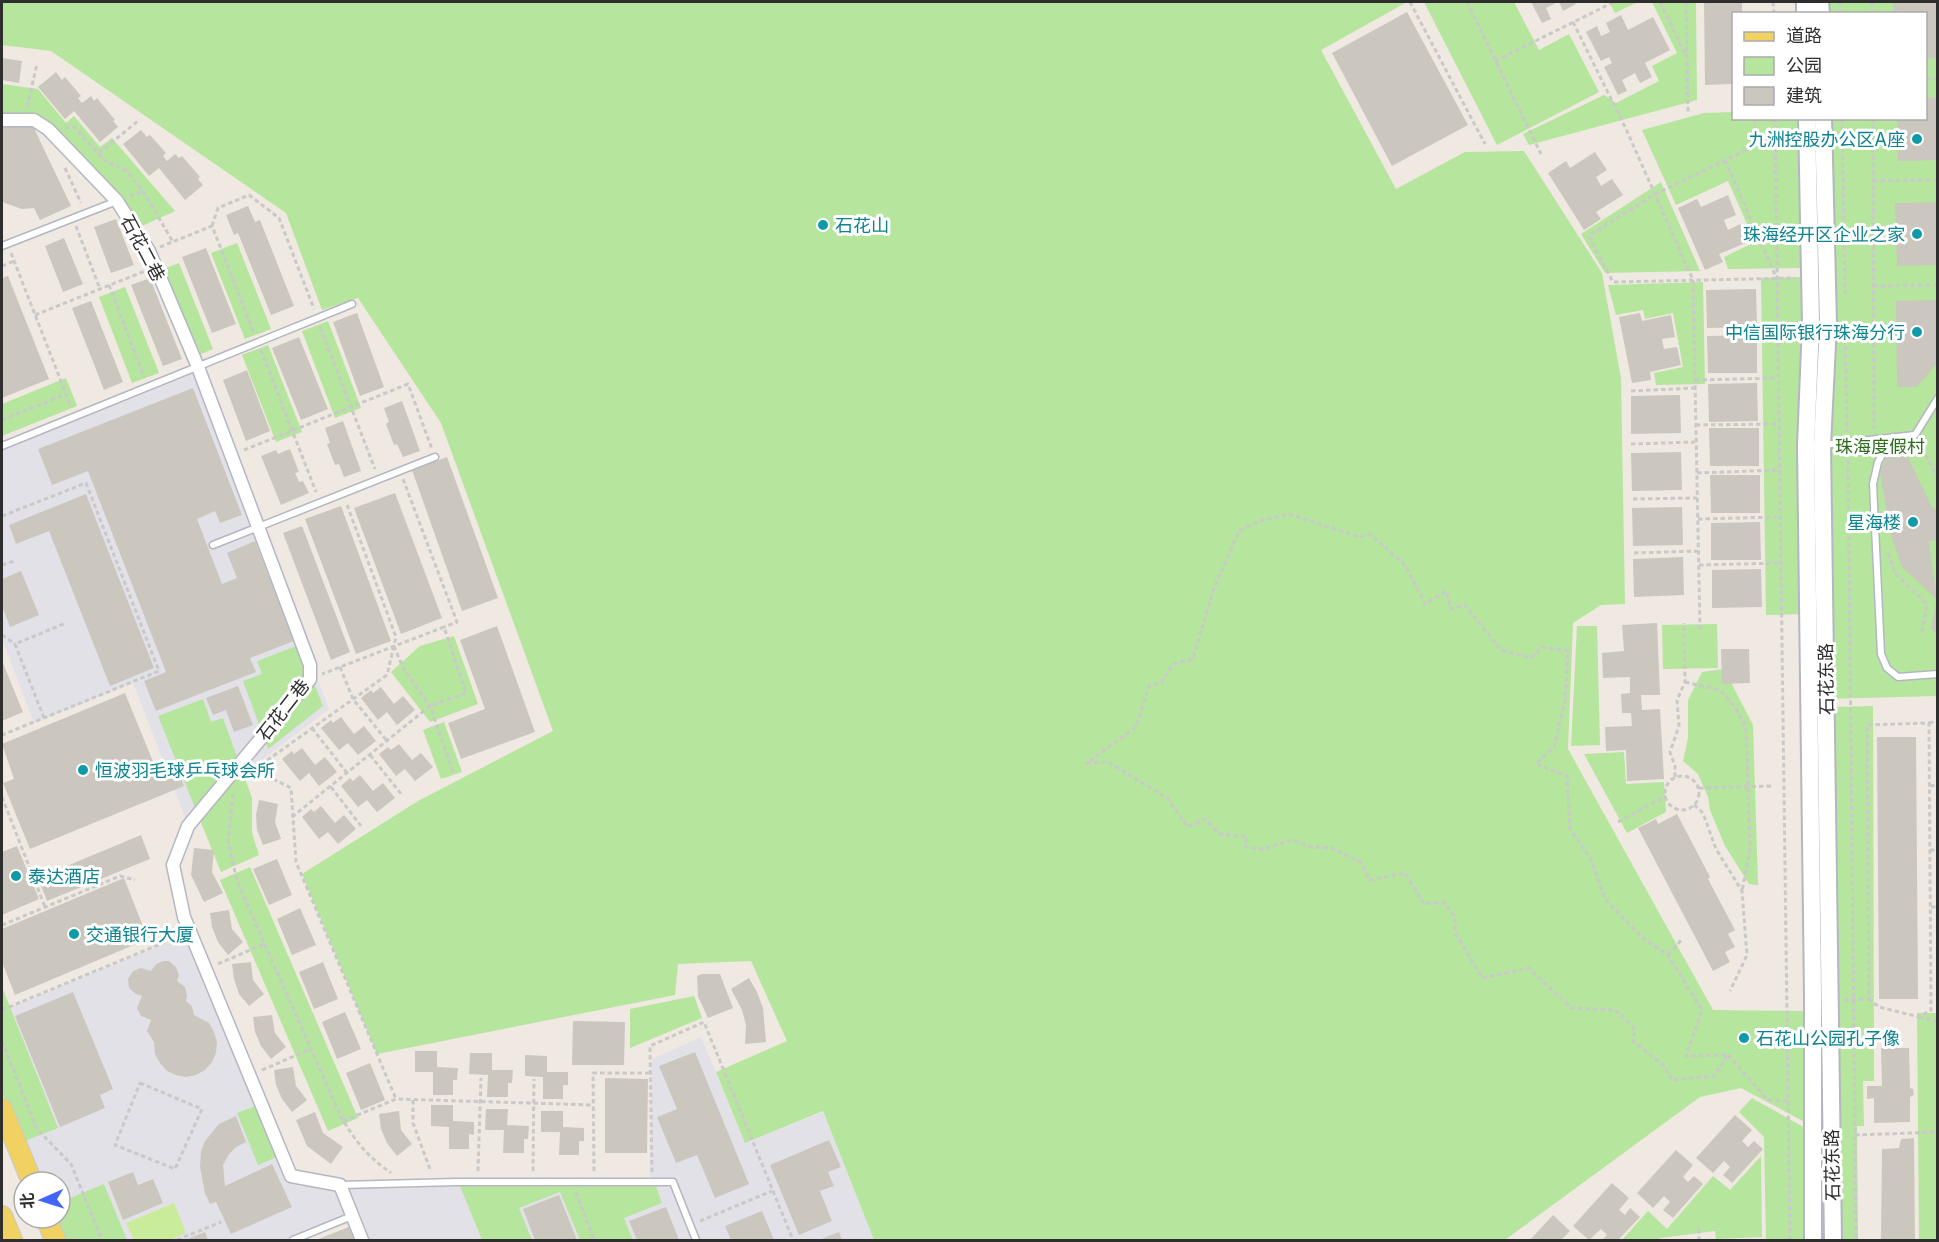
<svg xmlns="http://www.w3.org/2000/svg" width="1939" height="1242" font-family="Inter,'Noto Sans SC',sans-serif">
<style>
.industrial{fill:#e3e1e8}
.green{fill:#b6e59e}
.pitch{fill:#c9ec9a}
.building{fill:#cbc7bf}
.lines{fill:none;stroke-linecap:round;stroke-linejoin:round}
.service-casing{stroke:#b4b7c1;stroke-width:9}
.minor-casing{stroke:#b4b7c1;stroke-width:15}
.secondary-casing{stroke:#b4b7c1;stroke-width:20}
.primary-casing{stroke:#c9c9c9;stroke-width:22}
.path{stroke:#c9c9c9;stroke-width:3;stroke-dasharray:4.5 3;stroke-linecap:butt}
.service{stroke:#fff;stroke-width:6}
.minor{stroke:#fff;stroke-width:12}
.secondary{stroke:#fff;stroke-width:16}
.primary{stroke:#f2d163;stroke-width:20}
.culture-dot{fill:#0f9aa8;stroke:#fff;stroke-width:2}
.labels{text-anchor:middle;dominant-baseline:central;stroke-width:6;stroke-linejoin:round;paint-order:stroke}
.culture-label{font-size:18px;fill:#0d838f;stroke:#fff;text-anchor:start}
.street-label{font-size:18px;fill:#2e2e2e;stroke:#fff}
.park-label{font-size:18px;fill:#2c6e1b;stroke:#fff}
</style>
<rect width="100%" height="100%" fill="#efe9e1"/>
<g class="industrial">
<polygon points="198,368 329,709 229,785 188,825 133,683 34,723 2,639 2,446"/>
<polygon points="190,933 291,1176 340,1185 650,1182 652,1059 701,1037 745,1143 823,1112 874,1240 362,1240 352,1216 292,1240 56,1240 60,1218 60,1182 32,1182 2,1108 2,1011"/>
</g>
<g class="green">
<polygon points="2,2 1407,2 1321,50 1396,189 1465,152 1524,151 1602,273 1621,378 1625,604 1601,605 1573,623 1568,749 1713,1010 1813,1011 1812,1126 1741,1088 1700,1097 1505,1240 874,1240 823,1111 745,1143 716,1072 787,1041 751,961 678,964 675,995 377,1054 302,874 418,801 553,731 441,423 358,298 322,310 286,213 51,51 2,45"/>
<polygon points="1424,2 1514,2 1539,50 1569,34 1599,92 1497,145"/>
<polygon points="1609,2 1638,2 1615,13"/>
<polygon points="1652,2 1696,2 1697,100 1529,145 1523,134 1604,95 1616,103 1659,81 1652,66 1677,53"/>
<polygon points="1821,2 1937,2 1937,696 1826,699 1824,119 1926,118 1926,14 1821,13"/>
<polygon points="2,84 38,89 66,123 74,116 100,147 112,138 175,211 140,227 34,114 2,114"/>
<polygon points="1733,112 1734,118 1801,119 1804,268 1728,269 1724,257 1755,242 1728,181 1676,205 1642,130 1704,113"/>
<polygon points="1661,182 1700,271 1605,273 1581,234"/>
<polygon points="237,243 271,329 245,339 211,253"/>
<polygon points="179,263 213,349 187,360 153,273"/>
<polygon points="1806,277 1804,614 1766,615 1761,278"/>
<polygon points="1703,282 1705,384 1656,385 1654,373 1683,367 1673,313 1645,319 1643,310 1616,315 1608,285"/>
<polygon points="125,287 159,373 132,383 99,297"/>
<polygon points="328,321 361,408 335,418 302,331"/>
<polygon points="268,345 302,432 276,442 242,355"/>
<polygon points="66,378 77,406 2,436 2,404"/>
<polygon points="1717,624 1718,668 1663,669 1662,625"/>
<polygon points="1577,626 1597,626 1600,745 1571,746"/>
<polygon points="454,636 478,704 430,722 391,672 420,646"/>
<polygon points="299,645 323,706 268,749 243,681 262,674 257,661"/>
<polygon points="1724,669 1753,725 1758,885 1749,884 1725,846 1710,810 1708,797 1698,774 1683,761 1688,738 1688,700 1702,672"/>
<polygon points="203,699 211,722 223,718 252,798 252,833 259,855 221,872 158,716"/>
<polygon points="1873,706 1874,1081 1863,1081 1864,1126 1857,1126 1858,1240 1837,1240 1831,707"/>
<polygon points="444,722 462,772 441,779 423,730"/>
<polygon points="1624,752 1626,784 1664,782 1666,812 1627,833 1584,754"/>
<polygon points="250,867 358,1118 328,1131 220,880"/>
<polygon points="2,987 58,1128 22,1142 2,1092"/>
<polygon points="694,996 702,1018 630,1048 630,1009"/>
<polygon points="1917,1013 1937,1013 1937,1240 1919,1240"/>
<polygon points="1752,1098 1807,1129 1808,1240 1766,1240 1764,1137 1739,1112"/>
<polygon points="258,1105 279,1156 258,1165 237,1113"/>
<polygon points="1761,1156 1762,1237 1716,1239 1715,1231 1661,1238 1656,1240 1622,1240 1648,1211 1667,1229 1713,1176 1730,1190"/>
<polygon points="104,1184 127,1240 62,1240 53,1218 60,1218 60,1202"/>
<polygon points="460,1186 656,1186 662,1203 624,1218 633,1240 580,1240 560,1192 519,1208 532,1240 482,1240"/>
</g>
<polygon class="pitch" points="174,1203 186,1233 170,1240 134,1240 126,1223"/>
<g class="building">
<polygon points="1531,2 1558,2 1546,8 1551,19 1542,23"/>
<polygon points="1559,2 1574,2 1576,4 1563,11"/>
<polygon points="1704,2 1742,2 1742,14 1734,14 1734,84 1705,85"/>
<polygon points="1893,2 1938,2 1938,58 1926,59 1926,14 1893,14"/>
<polygon points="1407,12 1468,125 1392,166 1332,53"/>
<polygon points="1621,15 1628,30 1653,17 1670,50 1645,63 1652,77 1640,83 1635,73 1622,80 1627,91 1618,95 1604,67 1612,63 1609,57 1601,61 1586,32 1597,26 1601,36 1610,32 1606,23"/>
<polygon points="2,58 22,61 19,83 2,80"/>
<polygon points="56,72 62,80 65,77 81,96 78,98 82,103 91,96 94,101 97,98 115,120 113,121 118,127 100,142 74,111 65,119 38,87"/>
<polygon points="1938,97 1938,160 1898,161 1897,118 1926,118 1926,98"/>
<polygon points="2,125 33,126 71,206 40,220 34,208 22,209 2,202"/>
<polygon points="141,130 147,137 150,135 166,153 163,156 167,161 175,154 179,158 182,156 200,177 198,179 203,185 185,200 159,168 149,176 123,144"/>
<polygon points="1595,152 1607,170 1596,177 1601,186 1612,179 1623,195 1596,212 1601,219 1584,230 1548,173 1566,161 1570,168"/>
<polygon points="1728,195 1736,215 1724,220 1728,230 1740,224 1748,242 1719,254 1723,262 1705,270 1678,208 1697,199 1701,207"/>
<polygon points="1938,202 1938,265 1897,266 1895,203"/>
<polygon points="248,206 255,222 260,220 294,306 271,315 238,233 234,235 226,215"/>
<polygon points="116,219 134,265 111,273 94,227"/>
<polygon points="64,238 83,284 63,292 45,246"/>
<polygon points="206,248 236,324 212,333 182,257"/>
<polygon points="8,276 49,379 2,398 2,278"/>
<polygon points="150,278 182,359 163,366 131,285"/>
<polygon points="1756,289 1757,327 1707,328 1706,290"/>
<polygon points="1938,300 1938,362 1917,387 1897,387 1896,301"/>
<polygon points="91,301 123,382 104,390 72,308"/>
<polygon points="357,313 384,387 360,396 333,322"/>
<polygon points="1640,313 1642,321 1671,315 1675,337 1662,339 1664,349 1677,347 1681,365 1650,372 1651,380 1632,383 1619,317"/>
<polygon points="1757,335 1757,373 1708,373 1707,336"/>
<polygon points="299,337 328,409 301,420 272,348"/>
<polygon points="247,370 270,431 246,441 223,380"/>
<polygon points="1757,383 1758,421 1709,422 1708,384"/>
<polygon points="193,388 242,515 220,523 215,511 197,519 222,584 237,578 227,553 255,541 294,641 250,658 256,672 156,711 144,681 166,672 88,471 52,485 38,449"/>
<polygon points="1680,395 1681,433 1631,434 1631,396"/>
<polygon points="402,401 420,451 403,457 397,444 394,445 386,424 389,422 384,408"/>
<polygon points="343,421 361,471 344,477 339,464 335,465 327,444 330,443 325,428"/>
<polygon points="1709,428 1759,428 1759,466 1710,466"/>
<polygon points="290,449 299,472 295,473 299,482 303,481 309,493 281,505 261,456 276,450 278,454"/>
<polygon points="1904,449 1932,507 1938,511 1938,541 1929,541 1937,600 1902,567 1890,533 1880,471 1888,455"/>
<polygon points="1681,452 1682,490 1632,491 1631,453"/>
<polygon points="447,457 498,598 462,611 412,470"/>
<polygon points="1710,475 1760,475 1760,513 1711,513"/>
<polygon points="395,493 442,618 401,634 354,508"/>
<polygon points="86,494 154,668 110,686 49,531 16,544 9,525"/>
<polygon points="341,506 391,641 356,654 305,519"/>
<polygon points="1682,507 1683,545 1633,546 1632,508"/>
<polygon points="1760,522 1761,560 1711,560 1711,523"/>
<polygon points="302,526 350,652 331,660 283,533"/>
<polygon points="1683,557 1684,595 1634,597 1633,559"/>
<polygon points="1761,569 1762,607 1712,608 1712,570"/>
<polygon points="21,571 39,615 10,627 2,605 2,579"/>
<polygon points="1936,603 1938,603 1938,634 1931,629"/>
<polygon points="1657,623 1660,695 1641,695 1642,710 1660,709 1664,779 1627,781 1626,750 1606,751 1605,727 1632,726 1631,713 1622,713 1621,694 1630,693 1630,677 1603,678 1602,653 1624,651 1622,625"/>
<polygon points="497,626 535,732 461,759 448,723 485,709 460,640"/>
<polygon points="1721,649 1749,649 1750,683 1722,684"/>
<polygon points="2,661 23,712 2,721"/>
<polygon points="238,686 253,725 234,732 226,710 213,715 206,698"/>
<polygon points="381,687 394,704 403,696 415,710 397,725 387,712 378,720 361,698 371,690 373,693"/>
<polygon points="125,693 158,774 176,766 184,786 30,849 3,783 14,779 2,744"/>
<polygon points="341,717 354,734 364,726 376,741 358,755 348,743 339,750 321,728 331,720 333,723"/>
<polygon points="1877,737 1916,737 1918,999 1879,999"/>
<polygon points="399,744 412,760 421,753 433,767 415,781 405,769 396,776 379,754 388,747 391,750"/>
<polygon points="302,748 315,765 325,757 337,772 319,786 309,773 300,781 282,759 292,751 294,754"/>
<polygon points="360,775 373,791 383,783 395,798 377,812 367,800 358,807 341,786 350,778 353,781"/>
<polygon points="259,800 278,804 275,822 281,839 263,845 257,830 256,815"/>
<polygon points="321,806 335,823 344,815 356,829 338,844 328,832 319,839 302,817 311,809 314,812"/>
<polygon points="1677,814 1710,877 1708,879 1735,930 1728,934 1735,947 1725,952 1730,962 1713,971 1638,828 1656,819 1658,824"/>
<polygon points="141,835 150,859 47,901 38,878"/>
<polygon points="17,846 39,899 2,915 2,852"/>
<polygon points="194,848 214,850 212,872 223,893 204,902 191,875"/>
<polygon points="277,859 292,895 269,905 253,869"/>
<polygon points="124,878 148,939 15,995 2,962 2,929"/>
<polygon points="300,908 316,945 292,955 277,919"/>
<polygon points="229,910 232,929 243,942 228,955 218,942 212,927 210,913"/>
<polygon points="164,961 169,961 176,967 179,975 177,981 185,987 187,995 186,1001 192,1006 194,1015 209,1023 214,1032 217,1042 216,1053 212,1062 205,1070 196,1075 186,1077 176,1075 167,1071 160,1063 155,1054 154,1042 147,1031 151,1020 141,1016 137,1008 142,996 136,994 129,988 128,979 133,971 141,968 151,971 156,964"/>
<polygon points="251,962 253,980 264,994 249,1006 239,994 234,979 232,964"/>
<polygon points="323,962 338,999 314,1009 299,972"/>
<polygon points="702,974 720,974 733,1008 708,1018 698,996 697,976"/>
<polygon points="749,978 757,992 763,1008 766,1042 745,1044 746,1025 742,1010 731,989"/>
<polygon points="73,992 113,1089 100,1095 105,1108 60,1127 15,1016"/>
<polygon points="345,1012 361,1049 337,1059 322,1022"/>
<polygon points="272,1015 275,1033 286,1047 271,1059 261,1046 255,1032 253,1017"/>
<polygon points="573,1021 625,1022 624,1065 572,1065"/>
<polygon points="1881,1048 1909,1048 1910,1088 1913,1089 1914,1095 1910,1097 1910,1122 1874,1123 1874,1098 1867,1099 1867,1086 1882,1086"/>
<polygon points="415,1051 437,1051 437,1067 458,1068 457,1080 453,1080 453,1095 433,1095 433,1072 415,1072"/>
<polygon points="695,1052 749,1184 715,1198 697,1155 676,1163 657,1117 677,1109 659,1066"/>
<polygon points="470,1053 492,1053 492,1070 513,1070 512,1083 508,1083 508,1097 487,1097 488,1075 469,1074"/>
<polygon points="525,1055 547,1056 547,1072 568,1072 568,1085 563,1085 563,1099 543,1099 543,1077 525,1076"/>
<polygon points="370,1063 385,1100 361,1110 346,1073"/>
<polygon points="293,1067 296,1086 307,1100 292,1112 282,1099 276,1085 274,1070"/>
<polygon points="605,1078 648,1079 647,1153 605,1153"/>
<polygon points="431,1105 453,1105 453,1121 474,1122 474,1135 469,1134 469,1149 449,1149 449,1127 431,1126"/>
<polygon points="486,1109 508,1109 507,1125 529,1126 528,1139 524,1139 524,1153 503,1153 504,1130 485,1130"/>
<polygon points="399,1111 401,1130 412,1144 397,1156 387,1143 381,1129 379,1114"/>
<polygon points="541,1111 563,1111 563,1127 584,1128 584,1141 579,1141 579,1155 559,1155 560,1132 541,1132"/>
<polygon points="315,1112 323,1133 343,1147 331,1164 307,1146 296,1120"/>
<polygon points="1735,1115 1752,1130 1742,1141 1748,1147 1754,1141 1763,1149 1732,1183 1723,1175 1730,1167 1724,1161 1713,1173 1696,1158"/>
<polygon points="236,1116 246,1142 236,1147 229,1154 223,1165 225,1186 272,1164 292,1207 231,1234 216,1202 210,1204 205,1193 200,1167 201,1151 205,1141 219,1124"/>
<polygon points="1914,1138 1915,1240 1881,1240 1882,1149 1899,1148 1901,1139"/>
<polygon points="829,1140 841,1167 828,1172 834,1186 820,1191 832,1221 799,1235 770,1165"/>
<polygon points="1676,1150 1693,1165 1683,1177 1688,1182 1694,1176 1703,1184 1673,1218 1663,1210 1670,1202 1664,1196 1653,1208 1637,1193"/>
<polygon points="133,1172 138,1185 153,1179 163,1203 123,1220 108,1182"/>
<polygon points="1612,1183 1629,1198 1619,1210 1625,1215 1630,1208 1640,1217 1618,1240 1602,1240 1607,1235 1601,1229 1589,1240 1573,1226"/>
<polygon points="559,1195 577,1240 535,1240 523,1209"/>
<polygon points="666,1207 679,1240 637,1240 629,1221"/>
<polygon points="762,1211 774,1240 731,1240 725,1226"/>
<polygon points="1553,1215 1570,1231 1561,1240 1530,1240"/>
<polygon points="349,1227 354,1240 316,1240"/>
<polygon points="205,1232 208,1240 185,1240"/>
<polygon points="839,1232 842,1240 819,1240"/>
</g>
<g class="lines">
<defs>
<g id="service">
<polyline points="2,246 117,201"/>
<polyline points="1893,437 1878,462 1873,484 1881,654 1887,668 1898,677 1938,674"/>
<polyline points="1823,445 1915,435 1938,398"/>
<polyline points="2,446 352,304"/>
<polyline points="213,545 435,457"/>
<polyline points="341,1185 456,1182 673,1182 696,1240"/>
<polyline points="293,1240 352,1216"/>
</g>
<polyline id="minor" points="2,120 34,120 48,129 117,201 149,251 198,367 310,665 310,679 302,689 188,826 173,865 184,917 291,1176 340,1185 362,1240"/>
<g id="secondary">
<polyline points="1805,2 1805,14"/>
<polyline points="1820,2 1821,14"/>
<polyline points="1807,118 1811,324 1806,445 1813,994 1813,1240"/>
<polyline points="1823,118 1828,324 1822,445 1833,1240"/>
</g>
<g id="primary">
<polyline points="2,1109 32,1182"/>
<polyline points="2,1216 12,1240"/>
<polyline points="46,1218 55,1240"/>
</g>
</defs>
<use href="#service" class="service-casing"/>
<use href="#minor" class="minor-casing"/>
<use href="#secondary" class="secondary-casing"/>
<use href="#primary" class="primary-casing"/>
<g class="path">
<polyline points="1410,2 1485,144"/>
<polyline points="1467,2 1541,154"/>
<polyline points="1660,2 1686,56"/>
<polyline points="1686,2 1688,112"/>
<polyline points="1773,2 1774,14"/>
<polyline points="1840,2 1840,14"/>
<polyline points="1872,2 1872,14"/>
<polyline points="1573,22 1626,129 1693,280 1700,630"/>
<polyline points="1495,61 1614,2"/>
<polyline points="1926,79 1938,79"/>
<polyline points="27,107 37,64"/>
<polyline points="1755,118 1755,146 1655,194 1589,236 1613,282 1795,278"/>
<polyline points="1775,118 1790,1240"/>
<polyline points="1842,118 1845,294"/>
<polyline points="1873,118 1874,429"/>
<polyline points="65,128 74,127 105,161 126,170 143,191 173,242"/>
<polyline points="99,153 138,121"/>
<polyline points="1725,160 1776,277"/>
<polyline points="65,168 81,203"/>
<polyline points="1873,181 1938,180"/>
<polyline points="130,196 143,191"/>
<polyline points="76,226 100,289"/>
<polyline points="212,226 218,208 249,195 279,218 314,309"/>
<polyline points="160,247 212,226 254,333"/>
<polyline points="11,253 71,407"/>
<polyline points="2,266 14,261"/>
<polyline points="109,285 144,377"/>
<polyline points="1873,286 1938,285"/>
<polyline points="35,315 145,271"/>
<polyline points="1845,324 1847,432"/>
<polyline points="320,327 375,469"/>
<polyline points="261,350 316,492"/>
<polyline points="1695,380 1777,378"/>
<polyline points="1631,391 1695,388"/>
<polyline points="2,420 66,394"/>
<polyline points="1696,425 1778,424"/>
<polyline points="1919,442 1938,479"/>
<polyline points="1631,444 1695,442"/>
<polyline points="244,450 408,384 432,449"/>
<polyline points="1848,453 1856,1240"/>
<polyline points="1697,473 1779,470"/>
<polyline points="403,479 457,622 444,627"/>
<polyline points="1633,499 1697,498"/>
<polygon points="1289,514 1359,537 1370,534 1406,566 1425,604 1446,591 1451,609 1465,605 1501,650 1531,658 1542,647 1568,651 1565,701 1554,747 1536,764 1567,776 1570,829 1591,859 1605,899 1642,937 1668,955 1702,1010 1686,1056 1728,1055 1714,1076 1672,1080 1664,1066 1633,1041 1635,1029 1615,1010 1571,1008 1529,968 1482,978 1455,932 1455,917 1444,902 1424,904 1405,873 1370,880 1360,862 1332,848 1312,847 1292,840 1263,849 1245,847 1247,837 1220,834 1205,819 1188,827 1167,798 1108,762 1087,763 1136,727 1149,686 1162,682 1173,664 1193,659 1213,591 1239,531 1260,521"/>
<polyline points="2,516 86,483 159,671 2,735"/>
<polyline points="1698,519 1780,517"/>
<polyline points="1634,553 1698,551"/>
<polyline points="1888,553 1895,573 1927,604 1922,632"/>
<polyline points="2,565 14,561"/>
<polyline points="1699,565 1781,563"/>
<polyline points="2,635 15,644"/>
<polyline points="394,646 403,668 430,706 453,771"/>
<polyline points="1936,654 1938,654"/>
<polyline points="340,667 353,699 387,741"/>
<polyline points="1685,682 1720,690 1735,707 1746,727 1750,850 1742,891"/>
<polyline points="44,718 15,644 66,623"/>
<polyline points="1929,723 1938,721"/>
<polyline points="312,728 347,773"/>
<polyline points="370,755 402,795"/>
<polyline points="253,769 291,788 296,862 396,1099"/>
<polyline points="255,769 387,675 396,637 346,502"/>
<circle cx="1682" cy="793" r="17"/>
<polyline points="1675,777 1675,766 1670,752 1679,726 1677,700 1685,682 1684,623"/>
<polyline points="1930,786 1938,785"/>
<polyline points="331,787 361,826"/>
<polyline points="1699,788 1773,786"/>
<path d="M233,794L228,840L237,881L341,1117C357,1143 366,1155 391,1173"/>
<polyline points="2,797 45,907"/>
<polyline points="1694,805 1703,813 1716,849 1742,891 1747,955 1730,991"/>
<polyline points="292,817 430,706 466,693 444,627 322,674"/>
<polyline points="1618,822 1666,796"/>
<polyline points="1930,850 1938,850"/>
<polyline points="1931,907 1938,907"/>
<polyline points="2,925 120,876 135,880"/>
<polyline points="1668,955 1682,939"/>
<polyline points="218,964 264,944"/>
<polyline points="1844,1000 1869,999 1867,725 1929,723 1931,1010 1919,1017 1879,1007 1869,999"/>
<polyline points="2,1010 177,937"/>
<polyline points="1919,1017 1938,1022"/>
<polyline points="2,1041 37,1129 71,1164 102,1240"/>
<polyline points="1728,1055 1768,1100 1789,1101"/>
<polyline points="262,1070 311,1049"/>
<polygon points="140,1083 202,1109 175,1169 115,1145"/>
<polyline points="413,1100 413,1123 431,1172"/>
<polyline points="343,1121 396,1099 593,1105"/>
<polyline points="1855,1135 1938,1132"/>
<polyline points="478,1171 481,1078"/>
<polyline points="533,1171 534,1079"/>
<polyline points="594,1171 593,1073 650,1073"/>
<polyline points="652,1172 650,1046 704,1022 793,1240"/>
<polyline points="576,1192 594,1240"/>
<polyline points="700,1221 772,1191"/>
<polyline points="1699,1229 1699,1240"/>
<polyline points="177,1240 221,1222"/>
</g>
<use href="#service" class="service"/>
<use href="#minor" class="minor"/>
<use href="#secondary" class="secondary"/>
<use href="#primary" class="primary"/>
</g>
<g class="culture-dot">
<circle cx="1917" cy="139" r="6"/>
<circle cx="823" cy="225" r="6"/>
<circle cx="1917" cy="234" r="6"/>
<circle cx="1917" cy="332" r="6"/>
<circle cx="1913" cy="522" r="6"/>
<circle cx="83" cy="770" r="6"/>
<circle cx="16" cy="876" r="6"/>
<circle cx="74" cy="934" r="6"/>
<circle cx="1744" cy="1038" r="6"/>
</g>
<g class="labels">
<g class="culture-label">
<text x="1905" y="139" text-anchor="end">九洲控股办公区A座</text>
<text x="835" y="225">石花山</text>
<text x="1905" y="234" text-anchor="end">珠海经开区企业之家</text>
<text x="1905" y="332" text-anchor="end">中信国际银行珠海分行</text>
<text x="1901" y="522" text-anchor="end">星海楼</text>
<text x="95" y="770">恒波羽毛球乒乓球会所</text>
<text x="28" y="876">泰达酒店</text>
<text x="86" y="934">交通银行大厦</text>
<text x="1756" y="1038">石花山公园孔子像</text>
</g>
<g class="street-label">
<text transform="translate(143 248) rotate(62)">石花二巷</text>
<text transform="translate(1826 679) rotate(-91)">石花东路</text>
<text transform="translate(283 710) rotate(-52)">石花二巷</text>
<text transform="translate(1832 1165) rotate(-91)">石花东路</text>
</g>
<g class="park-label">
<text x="1880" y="446">珠海度假村</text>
</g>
</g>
<rect width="1939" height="1242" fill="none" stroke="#2e2e2e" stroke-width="6"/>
<rect x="1732" y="12" width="195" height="108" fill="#ffffff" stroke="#ababab" stroke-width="1.5"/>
<rect x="1744" y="32" width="30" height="9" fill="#f2d163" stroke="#ababab" stroke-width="1.5"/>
<text x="1786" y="42" font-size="18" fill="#2e2e2e">道路</text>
<rect x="1744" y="57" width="30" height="18" fill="#b6e59e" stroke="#ababab" stroke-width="1.5"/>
<text x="1786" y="72" font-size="18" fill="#2e2e2e">公园</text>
<rect x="1744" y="87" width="30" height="18" fill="#cbc7bf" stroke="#ababab" stroke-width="1.5"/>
<text x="1786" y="102" font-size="18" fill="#2e2e2e">建筑</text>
<g transform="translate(42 1200) rotate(267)"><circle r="28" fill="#ffffff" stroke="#ababab" stroke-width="1.5"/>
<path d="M0-4.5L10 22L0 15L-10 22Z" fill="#4264fb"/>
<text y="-9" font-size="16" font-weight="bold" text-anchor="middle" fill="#2e2e2e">北</text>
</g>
</svg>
